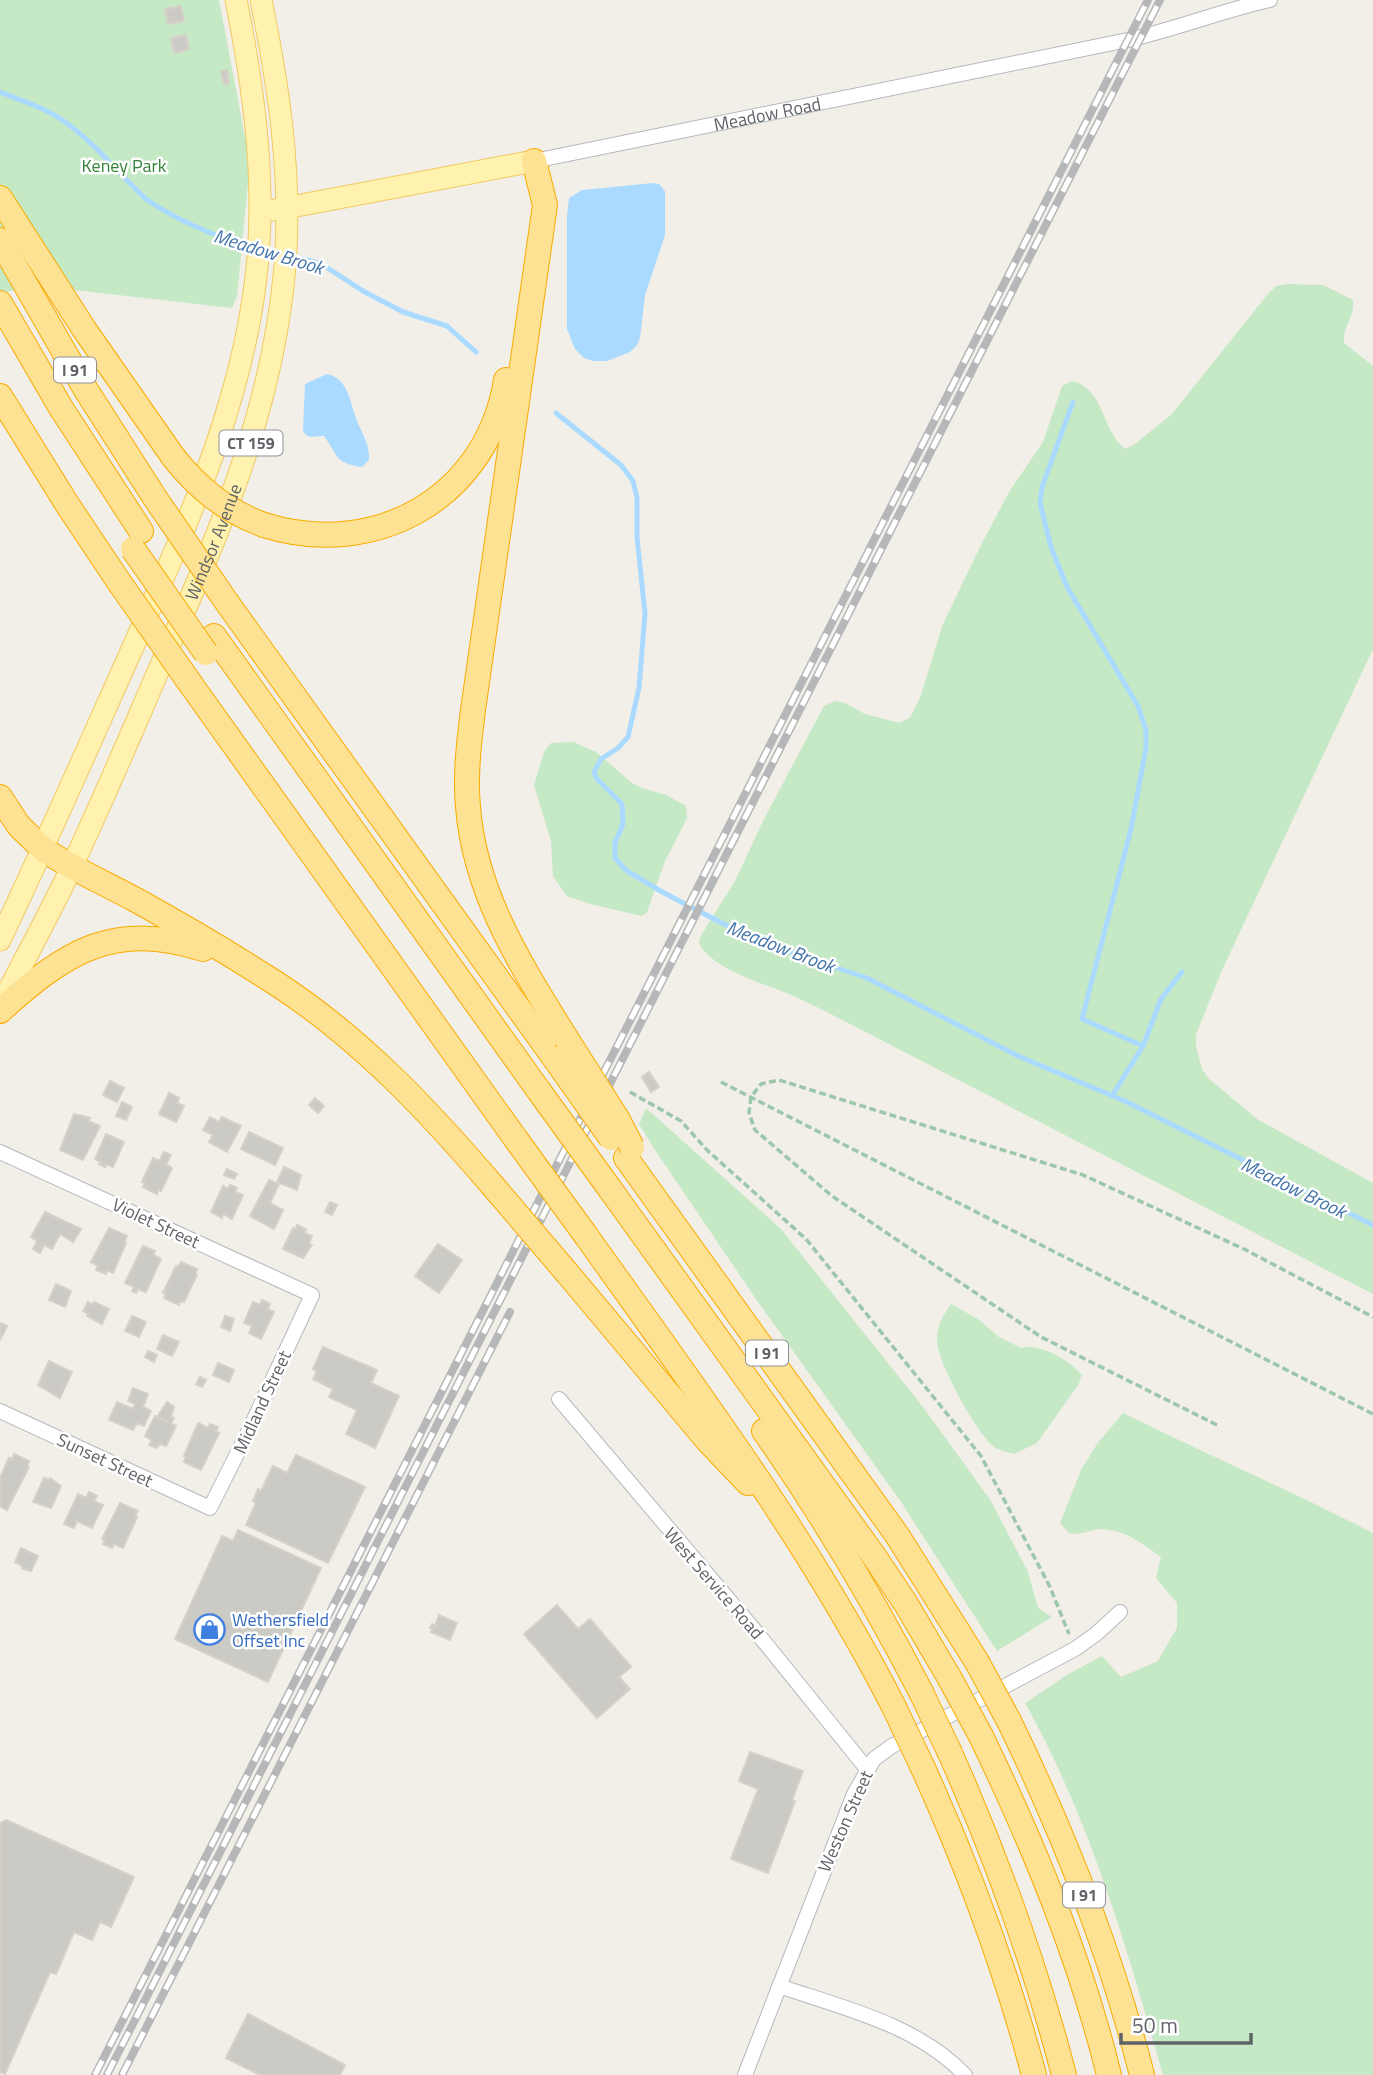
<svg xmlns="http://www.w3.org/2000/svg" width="1373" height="2075" font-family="'Titillium Web',sans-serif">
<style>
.green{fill:#c5e8c5}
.water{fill:#aadaff}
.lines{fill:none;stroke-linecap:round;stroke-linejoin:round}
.stream{stroke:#aadaff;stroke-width:5}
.building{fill:#cccac5;stroke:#d6d1c6;stroke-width:2}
.street-casing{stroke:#b5b8bc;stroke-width:16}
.primary-casing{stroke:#f2c960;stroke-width:23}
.highway-casing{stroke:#f9ab00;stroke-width:26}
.path{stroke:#9cc7a9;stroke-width:3.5;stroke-dasharray:7 3.5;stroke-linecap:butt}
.street{stroke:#fff;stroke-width:14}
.primary{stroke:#fff2af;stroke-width:21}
.highway{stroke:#fde293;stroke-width:24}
.rail-casing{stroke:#b6b7b8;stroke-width:8}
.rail{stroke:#fff;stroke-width:5;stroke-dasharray:16;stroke-linecap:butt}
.highway-bridge-casing{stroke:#f9ab00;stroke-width:26;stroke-linecap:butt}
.highway-bridge{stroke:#fde293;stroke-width:24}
.labels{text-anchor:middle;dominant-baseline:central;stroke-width:5;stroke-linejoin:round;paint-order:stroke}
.shield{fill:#fff;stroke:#8f9295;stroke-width:2}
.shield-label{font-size:16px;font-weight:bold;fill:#5f6368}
.street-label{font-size:18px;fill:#5f6368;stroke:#fff}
.park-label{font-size:18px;fill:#348238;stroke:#fff}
.shop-label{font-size:18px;fill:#366cbe;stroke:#fff;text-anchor:start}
.water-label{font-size:19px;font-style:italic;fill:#4174aa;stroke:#fff}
</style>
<rect width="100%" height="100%" fill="#f1efe8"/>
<g class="green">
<polygon points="0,0 219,0 250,163 237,296 232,308 39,286 0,293"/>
<path d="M1287,284L1323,285L1353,300C1355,319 1342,325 1344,343L1373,366V649L1223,968L1196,1034V1046L1202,1069L1209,1079L1257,1119L1373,1183V1294L825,1011C810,1004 795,996 779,990C757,982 709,966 699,943L700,937L735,881L763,821L824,706L835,701L845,703L865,714L899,723L910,718L920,698L943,624L979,549L1009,492L1043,442L1062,386L1072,381C1105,389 1101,430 1125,449L1135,444L1172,414L1267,295L1276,286Z"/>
<polygon points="573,742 596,752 632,783 642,788 666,795 686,806 687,818 665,861 647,912 642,916 590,904 567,896 553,876 551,841 534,785 544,752 551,743"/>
<polygon points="646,1108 781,1229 923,1407 991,1501 1028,1572 1038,1608 1052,1617 997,1651 901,1502 758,1302 653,1147 639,1124"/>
<path d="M951,1304L978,1319L999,1337L1021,1348C1040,1343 1069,1360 1082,1375L1078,1385L1037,1443L1014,1454C1007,1452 998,1450 993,1446C976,1432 936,1360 937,1339C937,1325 943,1316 951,1304Z"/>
<path d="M1123,1413C1206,1454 1291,1491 1373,1533V2075H1163C1127,1948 1090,1819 1025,1703L1067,1675L1102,1656L1121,1677L1158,1661L1177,1628V1603L1156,1578L1161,1557C1143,1544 1126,1530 1101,1529C1089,1529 1084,1536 1069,1533L1060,1523L1081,1470L1097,1444Z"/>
</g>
<g class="water">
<polygon points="653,183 659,184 665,191 665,235 645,295 640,338 637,345 630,352 607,361 593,361 584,358 575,349 567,329 567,216 569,198 582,190"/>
<path d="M327,374C348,378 350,402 356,418C361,433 370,443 369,460L362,467C334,463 338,455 324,436C315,435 307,441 303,430L305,384Z"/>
</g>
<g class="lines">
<g class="stream">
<path d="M0,92C22,101 46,108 65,122C95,143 119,174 146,199C179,222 214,236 253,247"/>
<polyline points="290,256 320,263 363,291 403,312 447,326 476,352"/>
<polyline points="1073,402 1042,487 1040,503 1051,547 1067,587 1138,706 1146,730 1146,748 1131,829 1082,1019 1143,1046 1112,1096"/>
<polyline points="556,413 621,465 633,481 637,498 637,537 645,613 639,688 628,737 618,748 601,759 594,772 597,779 622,804 623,824 615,843 615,858 627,871 664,893 755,940 867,978 1018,1056 1127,1102 1373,1225"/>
<polyline points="1143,1046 1161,999 1182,972"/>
</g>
</g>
<g class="building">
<polygon points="181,6 184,21 168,24 165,9"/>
<polygon points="186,35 189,49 174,53 171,38"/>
<polygon points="227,70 229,83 224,84 221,71"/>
<polygon points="649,1072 659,1087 651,1092 642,1077"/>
<polygon points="110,1081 124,1088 117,1102 103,1095"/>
<polygon points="169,1093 179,1098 177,1103 184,1106 176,1122 159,1114"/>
<polygon points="315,1098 324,1106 318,1113 309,1105"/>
<polygon points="122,1102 132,1107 126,1120 116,1116"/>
<polygon points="74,1114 90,1118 88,1121 100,1126 83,1160 60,1150"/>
<polygon points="210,1117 219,1122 222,1117 241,1126 227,1152 209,1142 213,1135 203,1130"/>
<polygon points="249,1132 283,1148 275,1165 241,1149"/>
<polygon points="106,1134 124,1142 113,1167 106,1164 105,1167 99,1164 101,1162 95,1159"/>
<polygon points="164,1152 171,1155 166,1164 172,1168 161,1191 159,1189 157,1194 143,1187 145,1183 142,1182 153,1158 159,1161"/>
<polygon points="284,1167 301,1175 297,1190 277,1182"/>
<polygon points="227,1169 237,1174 234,1179 224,1175"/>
<polygon points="269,1180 279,1184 270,1203 283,1210 274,1229 250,1216"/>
<polygon points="230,1185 237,1188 235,1192 243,1195 232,1219 223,1214 222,1218 211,1212 223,1186 228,1189"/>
<polygon points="330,1202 337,1205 332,1215 325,1212"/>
<polygon points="45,1212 81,1229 73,1242 60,1234 52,1249 44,1245 40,1253 33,1249 37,1241 31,1237"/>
<polygon points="297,1225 306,1229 305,1233 312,1236 309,1244 312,1245 303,1258 283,1249 293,1228 296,1229"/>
<polygon points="109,1228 127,1236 124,1242 126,1243 113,1273 107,1270 106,1274 96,1270 98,1266 91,1262"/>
<polygon points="438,1244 462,1260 439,1293 415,1276"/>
<polygon points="143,1246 155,1251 153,1255 161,1259 146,1292 138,1289 136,1293 132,1291 134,1287 125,1283"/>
<polygon points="181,1262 197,1269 195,1274 197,1275 184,1302 181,1301 179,1305 164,1298 166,1294 163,1293 176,1266 178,1267"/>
<polygon points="56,1284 71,1291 65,1307 49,1300"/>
<polygon points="262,1300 270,1304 268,1309 274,1312 261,1339 249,1333 252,1326 244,1323 253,1302 260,1305"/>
<polygon points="88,1302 93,1305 94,1302 109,1309 102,1324 87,1316 88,1314 83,1311"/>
<polygon points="132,1316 146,1322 139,1337 125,1331"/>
<polygon points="225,1316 234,1319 230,1331 221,1327"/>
<polygon points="0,1323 7,1326 0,1340"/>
<polygon points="163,1335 179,1342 172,1356 157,1349"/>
<polygon points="323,1347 377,1370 371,1383 399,1396 375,1448 346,1434 357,1410 329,1397 333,1389 313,1379 317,1371 313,1369"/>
<polygon points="148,1351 157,1355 154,1362 145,1357"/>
<polygon points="49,1361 72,1372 60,1398 38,1385"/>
<polygon points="218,1363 234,1370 229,1382 213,1375"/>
<polygon points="200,1377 206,1380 202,1387 196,1384"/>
<polygon points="133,1388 148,1394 143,1407 151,1411 144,1426 137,1423 133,1430 109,1420 117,1402 133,1409 135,1404 128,1401"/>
<polygon points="167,1402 174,1407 171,1417 174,1418 171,1424 157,1417"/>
<polygon points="155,1416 176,1426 166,1446 160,1444 157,1448 149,1445 152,1440 145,1436"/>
<polygon points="198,1423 208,1428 210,1424 218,1427 216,1431 219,1433 201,1470 184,1462 186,1457 184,1456"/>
<polygon points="14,1454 29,1461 27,1466 29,1467 7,1510 0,1506 0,1478 9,1458 12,1459"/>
<polygon points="296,1455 365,1487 328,1563 246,1525 256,1503 253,1501 258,1489 261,1491 273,1466 287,1473"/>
<polygon points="44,1478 49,1480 50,1478 61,1486 51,1508 33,1502"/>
<polygon points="89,1492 97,1496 94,1501 103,1505 92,1528 77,1521 74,1528 64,1524 78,1494 86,1498"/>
<polygon points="120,1503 138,1511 135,1516 137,1517 123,1548 114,1544 112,1548 103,1544 105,1540 102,1539"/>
<polygon points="238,1530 321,1568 268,1682 175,1639 222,1536 233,1541"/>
<polygon points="21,1548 38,1556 31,1571 23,1569 22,1566 15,1562"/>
<polygon points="557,1605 578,1629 590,1619 631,1667 619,1677 630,1689 597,1718 524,1634"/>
<polygon points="439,1615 457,1623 450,1640 431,1632 433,1629 430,1628 432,1624 435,1626"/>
<polygon points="750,1752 803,1771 792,1800 795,1801 768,1873 731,1859 758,1789 739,1781"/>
<polygon points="6,1820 134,1877 111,1927 100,1922 92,1940 74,1932 56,1974 50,1972 5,2074 0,2072 0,1823"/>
<polygon points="248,2014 345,2065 340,2075 260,2075 226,2058"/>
</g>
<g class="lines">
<defs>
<g id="street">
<path id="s1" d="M534,161L1128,40C1176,29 1221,11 1270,0"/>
<polyline points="0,1152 312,1295 250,1428 210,1508 0,1411"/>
<polyline points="559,1399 757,1633 867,1769"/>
<path d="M779,1986C843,2008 916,2024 965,2075"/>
<polyline points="745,2075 854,1794 874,1759 892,1746 1075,1649 1096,1634 1120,1612"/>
</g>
<g id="primary">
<polyline points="275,210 534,161"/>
<path d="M0,940C46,843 89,745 133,647C188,522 247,395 258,257C265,169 253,85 236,0"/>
<path id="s2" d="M0,1006C21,967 42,927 62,887C97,815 128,741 160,667C218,536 273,411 285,266C292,175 279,88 261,0"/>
</g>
<g id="highway">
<path d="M534,161L545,205L473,710C469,742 465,775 468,807C475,895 521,965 566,1038"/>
<polyline points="0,198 84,329 174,458"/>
<polyline points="0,240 86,390 155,498"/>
<polyline points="0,303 61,408 141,531"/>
<polyline points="0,396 67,504 119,582"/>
<path d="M264,525C375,560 487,498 506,380"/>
<polyline points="228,604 555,1059"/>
<polyline points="214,636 539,1091"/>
<polyline points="192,686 515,1138"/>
<path d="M0,797L19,826L43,849C72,869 105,883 136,900C183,926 229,953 274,982C358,1036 427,1109 492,1185"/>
<path d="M0,1011C65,952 114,920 203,949"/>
<polyline points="626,1158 897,1535 977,1662"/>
<polyline points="610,1189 874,1556 906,1604 949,1677"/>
<path d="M587,1237C696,1390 808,1539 894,1707"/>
<polyline points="568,1274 707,1440 748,1483"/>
<path d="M764,1431C823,1515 874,1601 921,1692"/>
<path d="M1009,1721C1064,1834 1111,1953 1142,2075"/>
<path d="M981,1736C1034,1846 1080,1957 1109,2075"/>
<path d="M950,1753C997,1858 1035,1964 1064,2075"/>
<path d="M923,1768C968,1867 1006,1970 1034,2075"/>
</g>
</defs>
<use href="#street" class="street-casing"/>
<use href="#primary" class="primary-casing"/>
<use href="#highway" class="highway-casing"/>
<g class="path">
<polyline points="721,1082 1373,1414"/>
<polyline points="630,1092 681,1121 707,1150 806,1239 981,1456 1050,1587 1069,1634"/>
<polyline points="1217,1425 1041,1337 832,1196 755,1130 749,1113 751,1097 761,1084 779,1080 1083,1175 1246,1250 1373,1317"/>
</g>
<use href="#street" class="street"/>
<use href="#primary" class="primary"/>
<use href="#highway" class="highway"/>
<defs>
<g id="rail">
<polyline points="95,2075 1148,0"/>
<polyline points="107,2075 1160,0"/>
<polyline points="122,2075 510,1312"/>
</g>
</defs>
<use href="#rail" class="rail-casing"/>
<use href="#rail" class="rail"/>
<defs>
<g id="highway-bridge">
<path d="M174,458C199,489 226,511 264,525"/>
<polyline points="155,498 228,604"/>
<polyline points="133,549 206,653"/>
<polyline points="119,582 192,686"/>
<polyline points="566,1038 618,1120 632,1147"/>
<polyline points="555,1059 611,1138"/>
<polyline points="539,1091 610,1189"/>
<polyline points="515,1138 587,1237"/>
<polyline points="492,1185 568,1274"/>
<polyline points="977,1662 1009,1721"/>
<polyline points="949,1677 981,1736"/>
<polyline points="921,1692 950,1753"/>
<polyline points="894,1707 923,1768"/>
</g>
</defs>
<use href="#highway-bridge" class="highway-bridge-casing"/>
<use href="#highway-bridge" class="highway-bridge"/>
</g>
<defs>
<symbol id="shop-ring" viewBox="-11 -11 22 22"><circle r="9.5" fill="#fff" stroke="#3f7fe0" stroke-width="1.5"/><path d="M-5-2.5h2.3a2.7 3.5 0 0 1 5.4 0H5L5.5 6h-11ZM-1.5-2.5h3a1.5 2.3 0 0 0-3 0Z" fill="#3f7fe0"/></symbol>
</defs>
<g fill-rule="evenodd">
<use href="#shop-ring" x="192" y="1612" width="35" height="35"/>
</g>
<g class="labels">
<g class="shield">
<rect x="54" y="357.5" width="42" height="25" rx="5"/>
<rect x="219.5" y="430.5" width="63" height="25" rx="5"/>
<rect x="746" y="1340.5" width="42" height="25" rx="5"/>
<rect x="1063" y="1882.5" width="42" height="25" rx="5"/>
</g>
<g class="shield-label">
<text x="75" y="370">I 91</text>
<text x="251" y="443">CT 159</text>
<text x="767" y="1353">I 91</text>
<text x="1084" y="1895">I 91</text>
</g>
<g class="street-label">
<text stroke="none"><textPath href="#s1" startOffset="238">Meadow Road</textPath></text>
<text stroke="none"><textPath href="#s2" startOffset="511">Windsor Avenue</textPath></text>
<text transform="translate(156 1223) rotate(25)">Violet Street</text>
<text transform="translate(262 1402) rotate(-65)">Midland Street</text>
<text transform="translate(105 1460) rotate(25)">Sunset Street</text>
<text transform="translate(714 1583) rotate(49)">West Service Road</text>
<text transform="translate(845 1821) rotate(-66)">Weston Street</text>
</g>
<g class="park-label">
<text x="124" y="165">Keney Park</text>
</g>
<g class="shop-label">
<text x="232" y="1619">Wethersfield<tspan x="232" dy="21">Offset Inc</tspan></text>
</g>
<g class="water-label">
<text transform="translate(269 251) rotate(17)">Meadow Brook</text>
<text transform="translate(781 946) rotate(21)">Meadow Brook</text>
<text transform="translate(1294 1187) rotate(26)">Meadow Brook</text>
</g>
</g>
<path d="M1121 2033v10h130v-10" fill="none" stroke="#5f6368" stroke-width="3.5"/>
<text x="1132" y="2033" font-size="21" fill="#5f6368" stroke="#ffffff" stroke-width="5" paint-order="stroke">50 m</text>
</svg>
